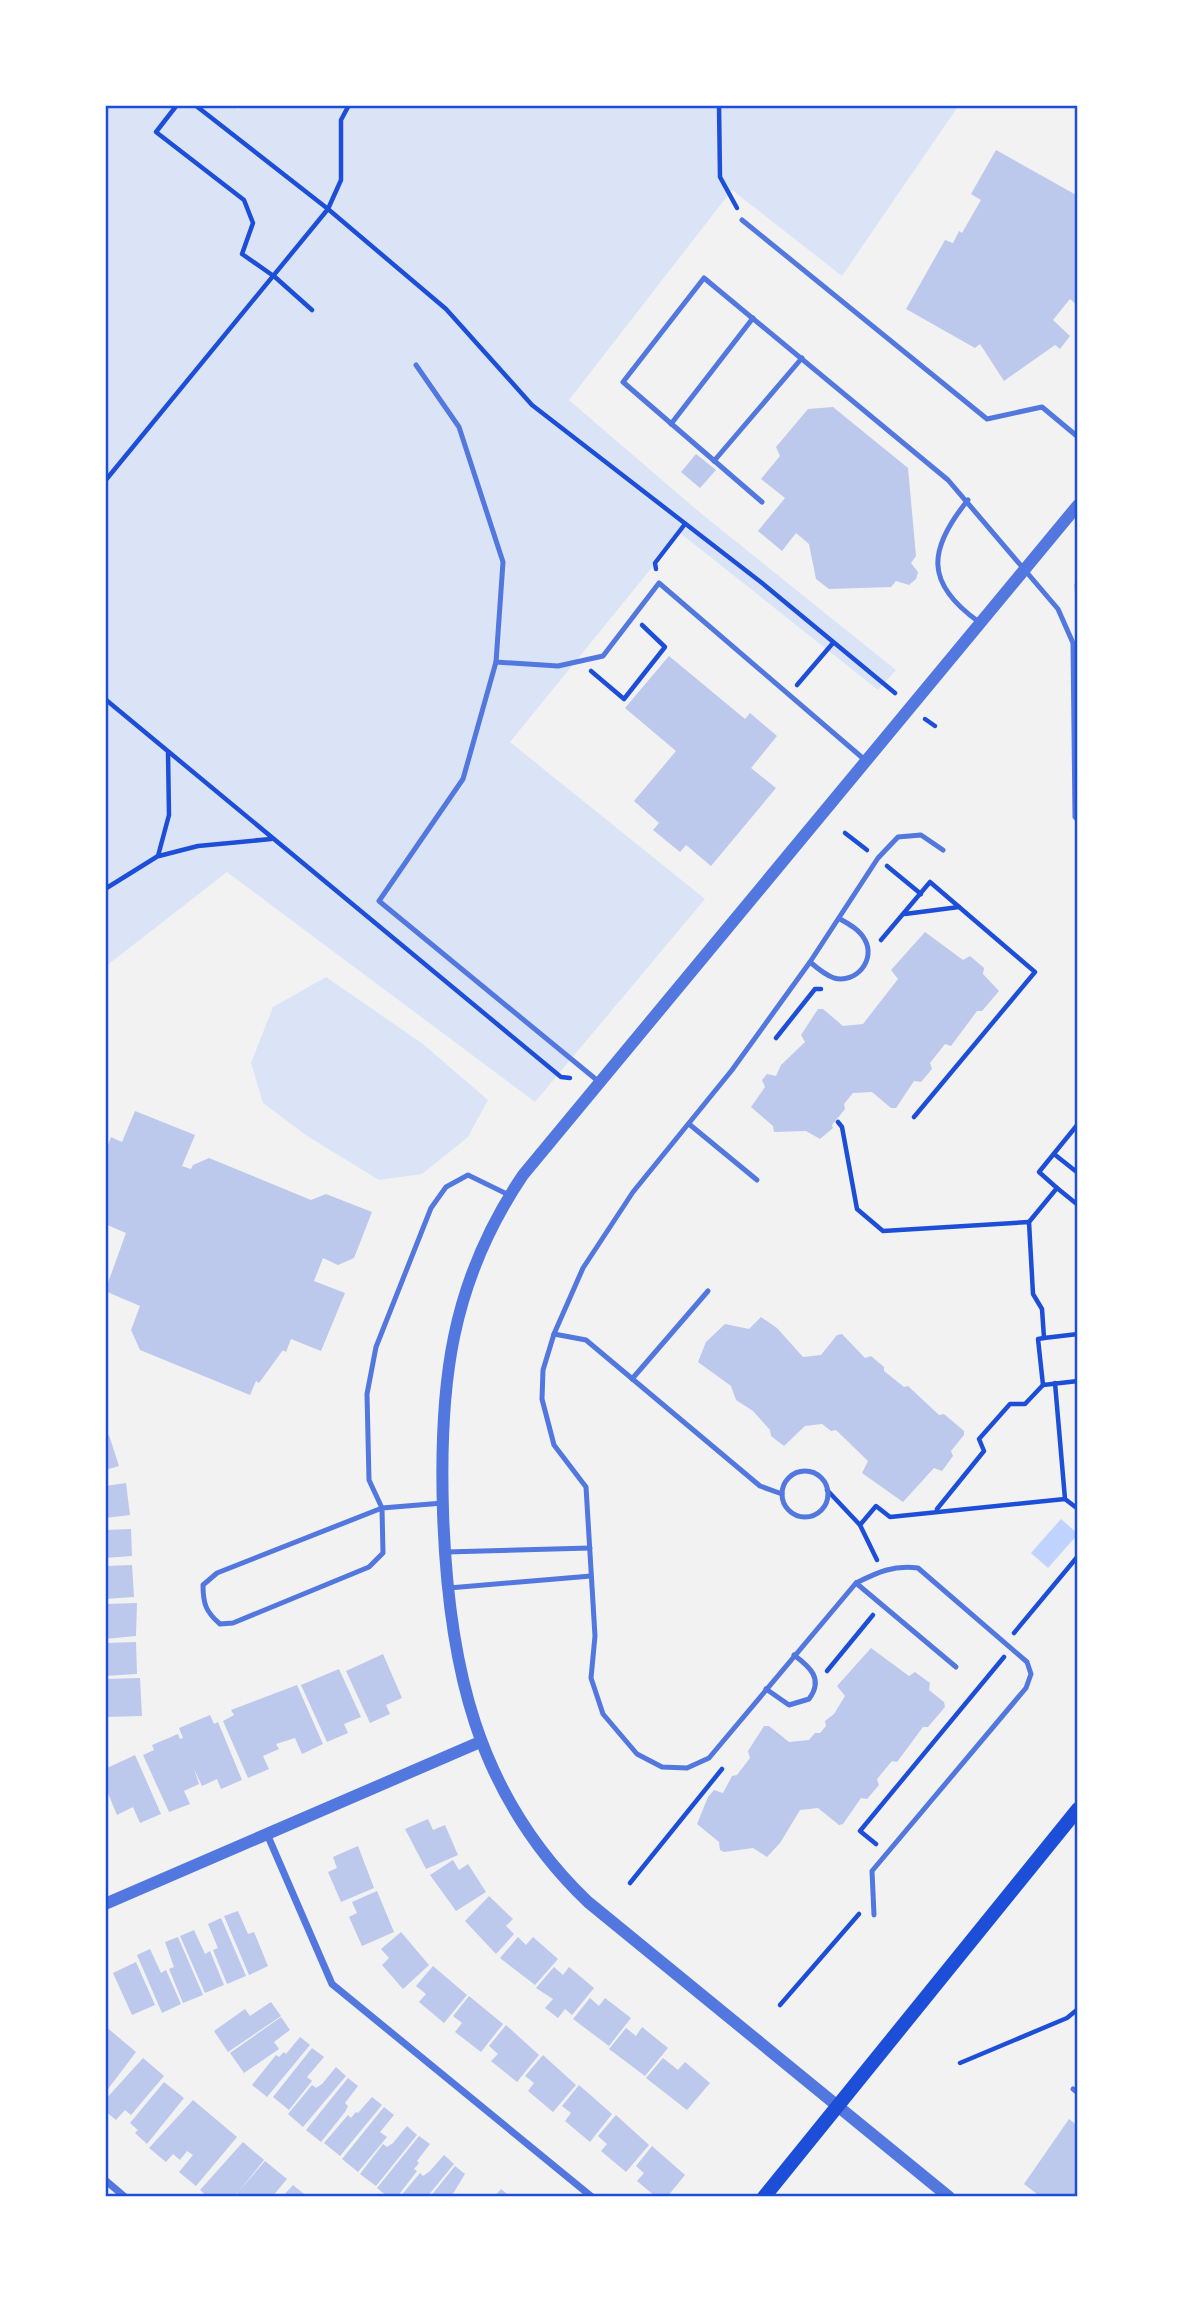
<svg xmlns="http://www.w3.org/2000/svg" width="1183" height="2302" font-family="Arial,sans-serif">
<style>
.green{fill:#dbe4f7}
.water{fill:#bfd3fe}
.building{fill:#bdc9ec}
.lines{fill:none;stroke-linecap:round;stroke-linejoin:round}
.path{stroke:#1d4ed8;stroke-width:4.5}
.service{stroke:#5277de;stroke-width:5}
.minor{stroke:#5277de;stroke-width:7}
.tertiary{stroke:#5277de;stroke-width:12}
.secondary{stroke:#1d4ed8;stroke-width:14}
.neatline{fill:none;stroke:#1d4ed8;stroke-width:2.5}
</style>
<rect width="100%" height="100%" fill="#f2f2f2"/>
<g class="green">
<polygon points="105,105 231,105 238,110 243,105 959,105 842,276 732,190 569,400 698,511 896,670 878,690 680,533 510,742 705,899 535,1102 227,872 105,967"/>
<polygon points="326,977 423,1044 488,1100 468,1137 422,1174 379,1180 307,1136 263,1103 251,1063 273,1007"/>
</g>
<polygon class="water" points="1061,1519 1078,1534 1048,1568 1031,1553"/>
<g class="building">
<polygon points="996,150 1078,196 1078,306 1070,299 1053,320 1070,336 1060,349 1055,345 1004,381 980,344 975,348 906,309 945,240 953,243 959,231 962,233 981,200 971,194"/>
<polygon points="833,407 908,468 916,556 911,563 918,572 916,579 909,585 896,581 891,587 829,589 816,579 809,544 796,533 782,551 758,531 785,498 761,479 780,456 776,447 808,409"/>
<polygon points="696,454 716,470 700,488 681,472"/>
<polygon points="1078,580 1078,606 1076,606 1074,584"/>
<polygon points="669,656 745,719 750,713 777,736 751,768 776,788 711,866 686,845 680,852 653,830 659,823 634,801 676,751 625,708"/>
<polygon points="925,932 963,960 970,956 984,968 983,974 999,991 982,1011 977,1011 951,1046 945,1044 930,1063 932,1069 921,1082 914,1081 896,1108 891,1108 872,1092 853,1093 844,1104 845,1109 832,1125 833,1128 820,1139 806,1131 774,1132 773,1126 751,1107 765,1087 762,1080 767,1074 776,1076 781,1065 805,1042 801,1035 818,1009 823,1009 843,1026 863,1024 898,979 891,970"/>
<polygon points="135,1111 195,1135 182,1166 191,1169 193,1165 209,1158 311,1200 326,1194 372,1212 354,1258 338,1265 323,1258 314,1281 345,1293 321,1351 291,1339 286,1352 283,1350 259,1383 256,1381 250,1395 140,1350 131,1330 140,1306 105,1291 126,1233 105,1224 105,1153 111,1137 122,1142"/>
<polygon points="761,1317 777,1328 803,1357 821,1355 837,1335 842,1334 865,1358 871,1356 884,1367 884,1371 904,1387 908,1386 939,1415 944,1414 964,1431 964,1435 951,1451 953,1456 942,1471 934,1468 903,1502 862,1473 868,1461 836,1430 831,1431 822,1424 805,1426 784,1446 771,1436 770,1430 753,1411 736,1400 731,1386 698,1362 706,1342 725,1324 749,1329"/>
<polygon points="109,1435 119,1466 105,1470 105,1437"/>
<polygon points="126,1483 130,1515 105,1518 105,1486"/>
<polygon points="131,1529 132,1556 105,1558 105,1530"/>
<polygon points="132,1565 134,1597 105,1599 105,1566"/>
<polygon points="137,1603 136,1636 105,1639 105,1604"/>
<polygon points="136,1642 137,1674 105,1676 105,1643"/>
<polygon points="871,1648 909,1676 915,1672 930,1683 929,1690 944,1702 945,1707 928,1727 923,1727 897,1762 892,1761 877,1779 879,1785 867,1799 861,1798 843,1824 839,1825 818,1808 800,1810 780,1843 767,1857 753,1848 724,1852 720,1850 719,1842 697,1824 708,1797 714,1790 723,1793 732,1776 737,1775 750,1758 748,1751 764,1726 769,1726 789,1742 809,1740 815,1733 820,1733 826,1726 825,1721 834,1714 845,1696 837,1686"/>
<polygon points="383,1654 402,1698 386,1705 390,1714 370,1723 346,1671"/>
<polygon points="339,1669 361,1717 344,1724 348,1733 327,1742 301,1685"/>
<polygon points="140,1678 142,1716 105,1717 105,1679"/>
<polygon points="297,1685 323,1744 302,1754 295,1738 276,1744 279,1749 263,1756 269,1769 248,1778 223,1721 234,1715 231,1710"/>
<polygon points="210,1715 214,1724 218,1722 242,1780 221,1789 217,1779 202,1786 194,1769 199,1784 184,1791 190,1804 169,1812 143,1755 154,1750 152,1745 178,1734 180,1739 183,1738 179,1728"/>
<polygon points="135,1755 161,1814 140,1823 133,1807 117,1815 105,1786 105,1769"/>
<polygon points="428,1819 433,1830 445,1825 458,1855 426,1869 405,1829"/>
<polygon points="358,1846 374,1888 341,1902 328,1872 337,1868 333,1857"/>
<polygon points="453,1860 459,1870 468,1864 486,1892 456,1911 430,1875"/>
<polygon points="377,1891 394,1932 362,1946 349,1917 357,1913 352,1902"/>
<polygon points="489,1896 513,1919 506,1926 514,1934 496,1954 465,1921"/>
<polygon points="238,1911 248,1934 254,1932 268,1966 249,1975 224,1916"/>
<polygon points="221,1918 246,1976 227,1984 213,1950 218,1948 208,1924"/>
<polygon points="194,1930 205,1954 210,1951 224,1985 205,1993 180,1936"/>
<polygon points="401,1932 429,1965 403,1989 382,1965 389,1958 381,1949"/>
<polygon points="178,1937 203,1995 183,2003 169,1969 174,1967 165,1942"/>
<polygon points="518,1937 526,1945 533,1937 558,1959 535,1985 500,1958"/>
<polygon points="150,1949 161,1973 166,1970 181,2004 162,2013 137,1955"/>
<polygon points="136,1962 155,2005 132,2015 113,1973"/>
<polygon points="433,1966 467,1995 444,2023 419,2002 426,1994 416,1986"/>
<polygon points="554,1967 563,1975 569,1967 594,1988 572,2015 565,2009 558,2018 545,2008 553,1999 536,1988"/>
<polygon points="469,1996 503,2024 481,2052 455,2032 462,2023 453,2016"/>
<polygon points="590,1998 599,2006 605,1998 631,2018 609,2046 573,2019"/>
<polygon points="271,2002 281,2016 228,2052 214,2031 245,2009 250,2016"/>
<polygon points="281,2017 290,2030 274,2042 279,2049 244,2073 230,2053"/>
<polygon points="506,2025 539,2055 517,2082 491,2061 498,2054 489,2046"/>
<polygon points="105,2026 136,2052 105,2093"/>
<polygon points="642,2027 668,2048 645,2076 609,2049 626,2028 636,2036"/>
<polygon points="300,2037 310,2045 267,2097 252,2085 276,2055 279,2057 284,2052 286,2054"/>
<polygon points="312,2048 324,2057 307,2077 312,2081 289,2110 273,2097"/>
<polygon points="543,2055 576,2085 553,2112 528,2091 534,2083 525,2076"/>
<polygon points="143,2058 164,2076 131,2115 125,2110 116,2120 105,2111 105,2100"/>
<polygon points="663,2058 678,2070 685,2062 710,2083 687,2110 646,2078"/>
<polygon points="336,2067 346,2076 303,2127 288,2114 312,2085 316,2088 322,2084"/>
<polygon points="348,2078 358,2086 345,2103 348,2106 345,2112 321,2142 306,2130"/>
<polygon points="164,2082 184,2098 147,2144 135,2133 138,2130 130,2123"/>
<polygon points="579,2085 612,2114 590,2142 565,2121 571,2113 562,2106"/>
<polygon points="372,2097 382,2105 340,2156 324,2143 348,2115 351,2118 356,2112 358,2113"/>
<polygon points="193,2100 237,2137 196,2186 179,2172 193,2155 187,2151 180,2160 173,2154 166,2162 149,2148"/>
<polygon points="384,2107 394,2115 380,2132 387,2137 358,2172 342,2159"/>
<polygon points="616,2115 649,2145 626,2172 601,2151 607,2144 598,2136"/>
<polygon points="1069,2119 1078,2126 1078,2197 1041,2197 1024,2184"/>
<polygon points="407,2126 417,2135 376,2186 360,2174 383,2144 387,2147 393,2143"/>
<polygon points="419,2136 430,2144 417,2161 419,2163 414,2169 417,2171 397,2197 388,2197 377,2188"/>
<polygon points="243,2142 264,2160 239,2191 265,2161 287,2179 272,2197 241,2197 237,2193 234,2197 208,2197 200,2190"/>
<polygon points="652,2146 685,2175 667,2197 656,2197 637,2181 644,2173 636,2166"/>
<polygon points="444,2155 454,2164 427,2197 400,2197 420,2173 423,2176 430,2171"/>
<polygon points="455,2166 465,2174 451,2197 430,2197"/>
<polygon points="293,2185 308,2197 282,2197"/>
<polygon points="501,2189 511,2197 494,2197"/>
</g>
<g class="lines">
<g class="path">
<polyline points="177,105 156,132 244,200 253,223 242,254 275,277 312,310"/>
<polyline points="195,105 328,209 446,309 532,405 762,583 895,693"/>
<polyline points="719,105 720,177 737,208"/>
<polyline points="105,481 328,209 341,180 341,120 349,105"/>
<polyline points="656,569 655,563 685,524"/>
<polyline points="591,671 624,699 665,647 642,625"/>
<polyline points="797,685 833,643"/>
<polyline points="105,699 561,1077 570,1078"/>
<polyline points="925,719 935,726"/>
<polyline points="845,833 867,850"/>
<polyline points="159,856 198,846 271,839"/>
<polyline points="887,866 921,894"/>
<polyline points="105,889 158,856 169,815 168,753"/>
<polyline points="905,914 959,907"/>
<polyline points="881,940 930,882 1035,972 914,1117"/>
<polyline points="776,1038 815,989 821,989"/>
<polyline points="838,1122 842,1127 857,1209 883,1231 1029,1222 1033,1294 1042,1309 1044,1338 1078,1334"/>
<polyline points="1054,1154 1078,1173"/>
<polyline points="1057,1188 1039,1172 1078,1124"/>
<polyline points="1029,1222 1057,1188 1078,1205"/>
<polyline points="1044,1338 1038,1339 1043,1385 1078,1381"/>
<polyline points="1055,1383 1065,1499 1078,1509"/>
<polyline points="827,1490 860,1525 877,1560"/>
<polyline points="937,1509 984,1451 979,1439 1010,1404 1025,1404 1043,1385"/>
<polyline points="860,1525 876,1506 890,1517 1065,1499"/>
<polyline points="1014,1633 1078,1556"/>
<polyline points="827,1671 873,1615"/>
<polyline points="876,1844 860,1831 1004,1657"/>
<polyline points="630,1883 722,1769"/>
<polyline points="780,2005 859,1914"/>
<polyline points="960,2063 1067,2018 1078,2009"/>
</g>
<g class="service">
<polyline points="742,220 987,419 1042,407 1078,437"/>
<polyline points="416,365 459,427 503,562 496,662 463,779 379,901 598,1081"/>
<polyline points="671,424 753,318"/>
<polyline points="714,461 802,358"/>
<path d="M968,500C928,549 924,583 979,622"/>
<polyline points="762,502 623,382 704,278 948,480 1058,609 1073,643 1075,817 1078,820"/>
<polyline points="496,662 558,666 603,656 659,583 865,760"/>
<path d="M810,962C817,968 825,975 834,978C856,984 876,960 865,940C860,930 849,924 840,919"/>
<polyline points="689,1124 757,1180"/>
<polyline points="554,1334 586,1340 760,1486 782,1494"/>
<polyline points="632,1379 708,1291"/>
<circle cx="805" cy="1494" r="23"/>
<path d="M443,1503L382,1508L217,1573L203,1585C203,1604 206,1612 220,1624L233,1623L369,1567L383,1553L382,1508L369,1480L367,1394L376,1347L431,1208L446,1187L468,1175L509,1195"/>
<polyline points="446,1552 590,1548"/>
<polyline points="856,1583 956,1667"/>
<polyline points="449,1588 591,1576"/>
<path d="M766,1689L789,1705L809,1699C824,1679 810,1667 794,1655"/>
<path d="M874,1915L872,1871L1026,1688L1031,1674L1027,1662L918,1568C893,1565 878,1572 856,1583L709,1758L687,1768L662,1767L637,1754L603,1714L591,1678L595,1636L586,1487L554,1445L542,1399L543,1370L554,1334L583,1268L633,1192L732,1070L810,962L878,858L898,837L921,835L943,850"/>
<polyline points="1073,2089 1078,2093"/>
</g>
<g class="minor">
<polyline points="267,1834 332,1984 592,2197"/>
<polyline points="105,2180 125,2197"/>
</g>
<g class="tertiary">
<polyline points="105,1904 480,1742"/>
<path d="M949,2197L588,1902C475,1794 448,1662 443,1512C439,1385 450,1283 523,1175L1078,505"/>
</g>
<polyline class="secondary" points="764,2197 1078,1809"/>
</g>
<rect width="1183" height="2302" fill="none" stroke="#ffffff" stroke-width="214"/>
<rect x="107" y="107" width="969" height="2088" class="neatline"/>
</svg>
